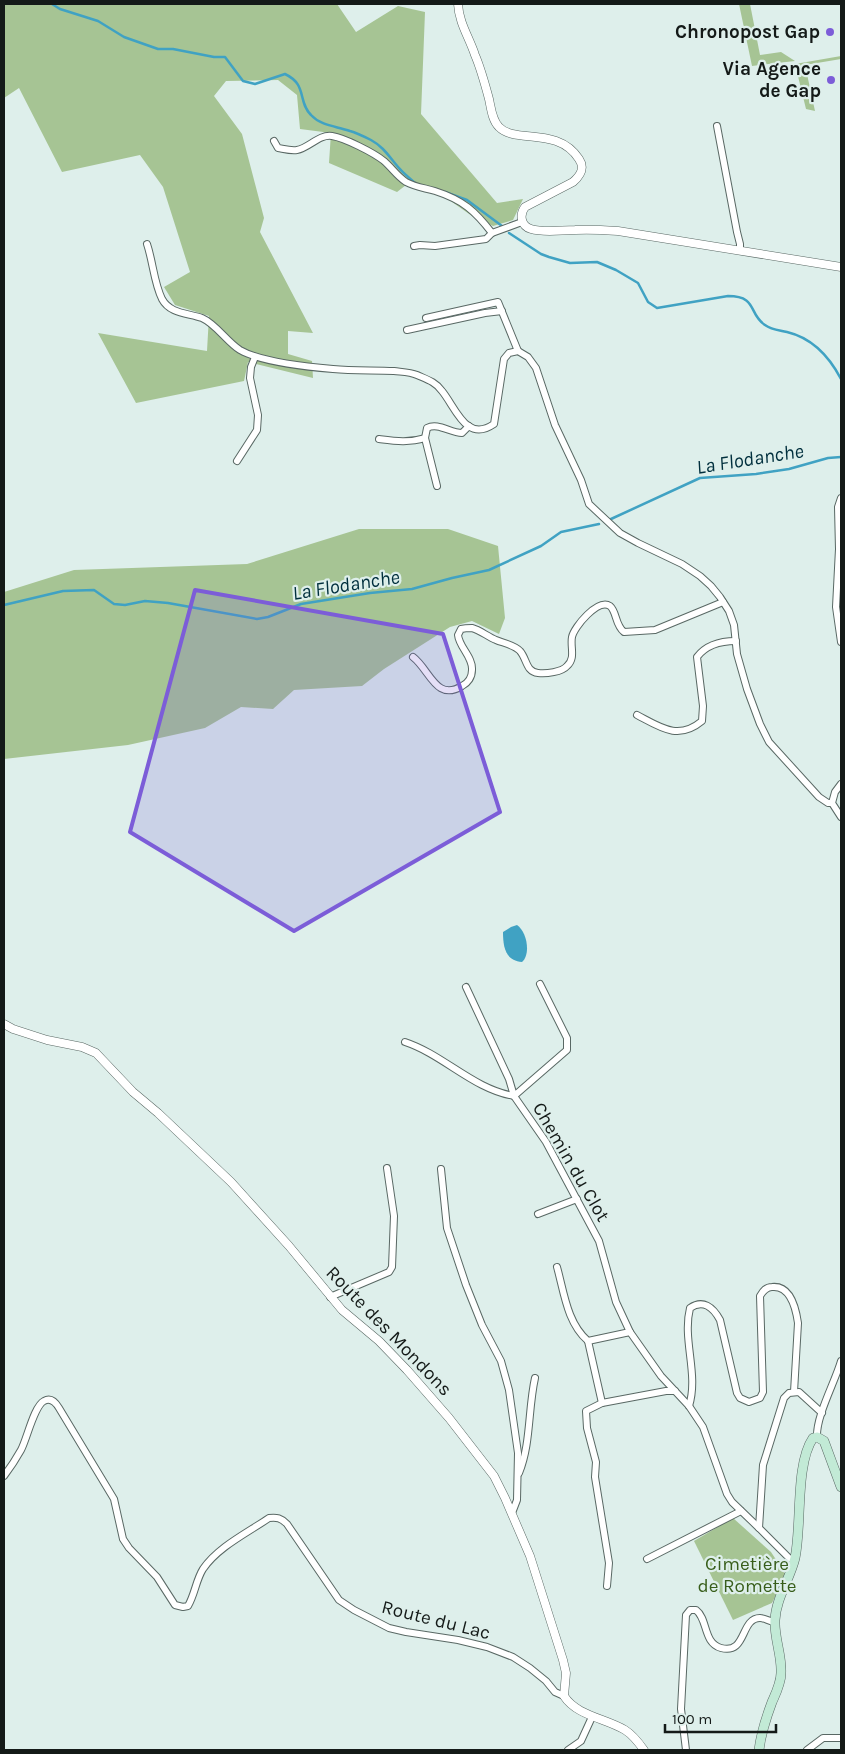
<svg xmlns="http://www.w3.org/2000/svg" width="845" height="1754" font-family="Karla,sans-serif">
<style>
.green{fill:#a6c494}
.water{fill:#40a2c3}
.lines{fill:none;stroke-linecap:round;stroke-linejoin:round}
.stream{stroke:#40a2c3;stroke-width:2.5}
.minor-casing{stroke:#596864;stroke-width:8}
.tertiary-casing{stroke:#596864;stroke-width:9}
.secondary-casing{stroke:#596864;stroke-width:10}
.minor{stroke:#fff;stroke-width:6}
.tertiary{stroke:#fff;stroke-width:8}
.secondary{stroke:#c2ead6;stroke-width:9}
.marked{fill:#7c5dd8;fill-opacity:0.2;stroke:#7c5dd8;stroke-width:4;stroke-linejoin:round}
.poi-dot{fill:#7c5dd8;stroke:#deefeb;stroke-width:2}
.labels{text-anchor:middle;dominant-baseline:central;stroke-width:4.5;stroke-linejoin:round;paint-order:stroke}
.poi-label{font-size:19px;font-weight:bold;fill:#141a18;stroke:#deefeb;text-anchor:end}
.street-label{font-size:19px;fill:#141a18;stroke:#deefeb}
.park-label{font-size:19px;fill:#385e1b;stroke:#deefeb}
.water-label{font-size:20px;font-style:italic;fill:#002f3d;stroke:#deefeb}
</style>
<rect width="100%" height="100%" fill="#deefeb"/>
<g class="green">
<polygon points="4,4 337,4 356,32 398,6 425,12 421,114 497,203 523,199 513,220 493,226 472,216 445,197 406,185 397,192 329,163 331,133 300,129 297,95 278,80 226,81 214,96 242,134 264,218 260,232 313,333 288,331 288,354 312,361 313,378 248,362 244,381 136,403 98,333 207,351 209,316 175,305 164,287 190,272 163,187 140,155 62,172 19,88 4,98"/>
<polygon points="739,4 750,4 760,55 781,52 795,61 752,66"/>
<polygon points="841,56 841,59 805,65 815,111 806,109 795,64"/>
<polygon points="359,529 448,529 498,546 505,618 499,634 472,621 450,627 384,669 362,686 294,690 273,709 241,707 205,728 128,745 4,759 4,592 74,570 247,564"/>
<polygon points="733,1518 771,1552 786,1575 772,1603 733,1620 694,1541"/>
</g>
<path class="water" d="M517,925C527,932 531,954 522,962C505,961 503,946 503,932L511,927Z"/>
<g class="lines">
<g class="stream">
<path d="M52,4L60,9L98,21L124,37L158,49H173L214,57H225L243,81L255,84L285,74C308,85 297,101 311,115C321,126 336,126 350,131C357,133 365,137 371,140C384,147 390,158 399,168C404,174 410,178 416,184"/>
<polyline points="445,192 467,200 502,226"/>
<path d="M509,233L541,254L549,257L570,263L597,262L616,270L638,283L648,302L657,308L728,296C758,296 748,314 765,325C772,330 779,330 787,332C812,338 829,356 841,379"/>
<polyline points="611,519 700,478 756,474 789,469 828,458 841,457"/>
<polyline points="4,605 63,591 94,590 114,604 125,605 145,601 168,603 257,619 268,617 301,604 370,593 412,589 452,578 489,570 541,546 561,532 599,524"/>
</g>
<defs>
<g id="minor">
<polyline points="717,126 737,232 740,244 740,250"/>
<path d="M274,141L278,148C284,149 291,151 297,150C309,148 319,134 332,136C345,138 374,153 384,161C392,168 397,176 406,182C415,187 425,188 435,191C463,200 475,211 492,233"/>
<path d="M147,244C153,262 154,283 162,299C170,314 188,313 202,318C216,324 227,342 240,350C261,362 309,367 333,369C353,371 374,370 394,371C402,372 410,372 417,375C426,379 436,382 442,391C456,408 466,443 494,424L504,359L509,353L518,351L528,357L536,368L555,425L581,480L589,504L620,533L638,543L682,564L700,576L711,586L720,597L729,611L734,625L737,654L747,689L760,724L769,742L819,797L828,803H832"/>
<polyline points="414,246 420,245 435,246 486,239 492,233 522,222"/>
<polyline points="426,318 498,302 518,351"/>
<polyline points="407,330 485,313 502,311"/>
<path d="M379,439C395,441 409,443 425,438"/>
<polyline points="237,461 257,430 258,415 250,378 251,367 255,357"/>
<path d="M437,486L425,438L427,428C438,422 450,433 462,433L469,426"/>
<polyline points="841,498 838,507 839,549 836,607 841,642"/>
<path d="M413,657C430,670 436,702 462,686C468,683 472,677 472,670C473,657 459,647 458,635L461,629C465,628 468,628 472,628C480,630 488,637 496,640C503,643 515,645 520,651C527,659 526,672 538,673C546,674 562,672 567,666C576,658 570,647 572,637C574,627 598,598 610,606C617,612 615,625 624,632L655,630L723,602"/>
<path d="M637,715C660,727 678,741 702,721L703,706L697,657C706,645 722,641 736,641"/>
<polyline points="841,784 835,792 832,803 841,817"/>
<polyline points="466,987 509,1079 514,1096 567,1050 567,1038 540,984"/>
<path d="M405,1042C444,1055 473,1089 514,1096L546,1142L599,1241L616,1302L630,1332"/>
<polyline points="441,1169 447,1228 466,1285 482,1325 501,1361 509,1390 518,1453 517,1500 512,1513"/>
<polyline points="538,1214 577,1199"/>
<path d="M557,1267C564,1292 567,1323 588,1341L630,1332L661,1376L689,1406L703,1427L727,1494L732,1502L759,1528"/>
<polyline points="330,1297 389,1272 392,1267 394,1216 387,1168"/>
<polyline points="588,1341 602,1403"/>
<path d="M689,1406C699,1374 682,1340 690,1308C703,1299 713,1307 720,1320L737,1393L740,1398L749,1402L760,1398L763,1392L760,1296C763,1291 766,1287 772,1287C791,1285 796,1309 798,1323L794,1392"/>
<path d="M817,1437C816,1416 835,1382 841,1361"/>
<path d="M519,1473C531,1444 528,1409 535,1378"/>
<path d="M4,1476C10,1468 16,1459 21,1450C27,1439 34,1406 44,1401C51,1397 56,1403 59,1408L114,1499L123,1539L129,1548L157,1577L175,1605L183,1607L188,1606C195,1594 196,1580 203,1569C218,1547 247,1533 269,1518C277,1517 281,1518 287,1524L339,1600L354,1610L389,1628L406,1632L458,1640L487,1647L513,1657L530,1668L546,1681L555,1692L564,1696"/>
<polyline points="647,1559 741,1511"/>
<polyline points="794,1560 789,1558 759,1528 763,1465 784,1398 789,1393 799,1392 822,1413"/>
<polyline points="607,1586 609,1563 595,1477 596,1462 587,1428 586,1411 602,1403 666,1391 675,1391"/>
<polyline points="568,1750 581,1741 592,1717"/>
<path d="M686,1750L681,1709L686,1615L690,1610H696C708,1619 703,1643 721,1648C747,1655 740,1618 760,1618C765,1618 770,1622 775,1622"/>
<polyline points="807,1750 823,1738 841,1738"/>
</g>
<g id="tertiary">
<path d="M458,4C459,23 469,37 475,55C481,69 485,84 489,99C491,108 492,120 499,127C515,144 558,126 579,159C585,168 581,175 573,182L525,207C519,215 521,226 531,229C544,233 561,230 575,230C589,229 604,230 618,231L841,267"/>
<path d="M4,1024L13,1029L47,1040L82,1047L96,1053L133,1092L158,1113L231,1182L289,1246L342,1310L379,1341L407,1370L449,1418L494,1476L505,1498L530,1556L563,1660L566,1673L564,1696C577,1716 605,1718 625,1730C633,1735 639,1743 644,1750"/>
</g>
<path id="secondary" d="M759,1750C761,1733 766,1718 772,1702C776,1693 781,1683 781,1673C782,1655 774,1638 775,1620C776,1598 790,1579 795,1558C802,1526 795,1464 813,1438L817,1437L824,1441L841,1487"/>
</defs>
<use href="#minor" class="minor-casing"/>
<use href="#tertiary" class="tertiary-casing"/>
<use href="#secondary" class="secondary-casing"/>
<use href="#minor" class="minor"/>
<use href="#tertiary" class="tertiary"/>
<use href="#secondary" class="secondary"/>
</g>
<path class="marked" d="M195,590L443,634L500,812L294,931L130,832Z"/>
<g class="poi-dot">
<circle cx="830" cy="32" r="5"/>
<circle cx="831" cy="80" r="5"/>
</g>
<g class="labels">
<g class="poi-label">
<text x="820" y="32">Chronopost Gap</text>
<text x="821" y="69">Via Agence<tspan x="821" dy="22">de Gap</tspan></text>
</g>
<g class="street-label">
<text transform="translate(571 1162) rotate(60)">Chemin du Clot</text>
<text transform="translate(389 1331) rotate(46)">Route des Mondons</text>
<text transform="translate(436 1620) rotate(14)">Route du Lac</text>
</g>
<g class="park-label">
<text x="747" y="1564">Cimetière<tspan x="747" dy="22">de Romette</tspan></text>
</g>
<g class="water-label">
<text transform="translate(750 459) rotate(-9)">La Flodanche</text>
<text transform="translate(346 585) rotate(-9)">La Flodanche</text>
</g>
</g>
<rect width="845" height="1754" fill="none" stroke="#141a18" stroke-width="10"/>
<path d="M665 1724v8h111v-8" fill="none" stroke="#141a18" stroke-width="2.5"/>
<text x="672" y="1724" font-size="15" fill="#141a18" stroke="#deefeb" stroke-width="4" paint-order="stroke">100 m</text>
</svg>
